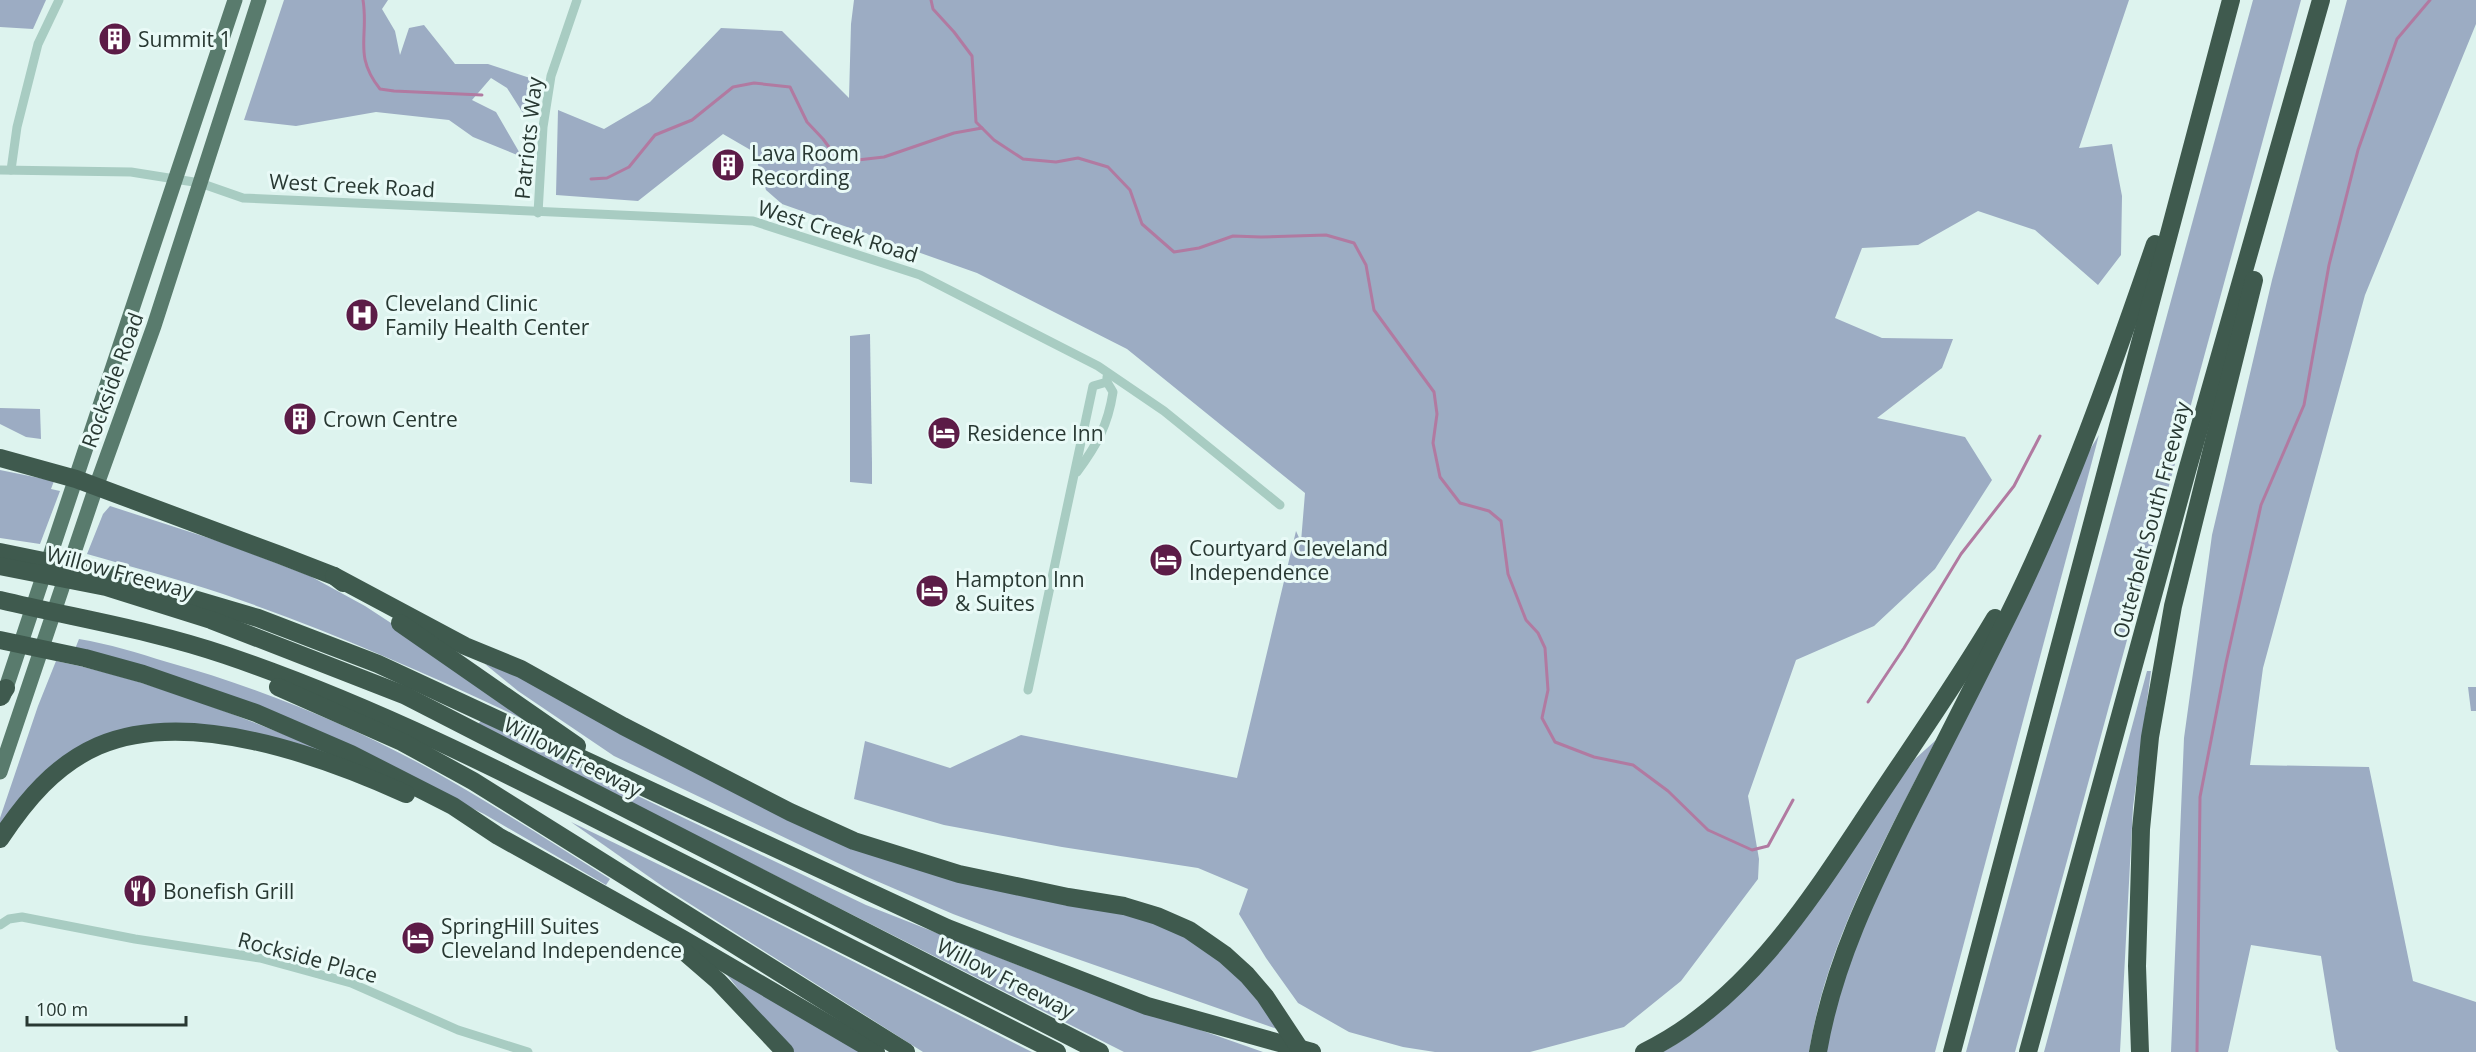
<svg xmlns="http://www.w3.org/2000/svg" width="2476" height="1052" font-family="'Open Sans',sans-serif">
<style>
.green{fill:#9cacc3}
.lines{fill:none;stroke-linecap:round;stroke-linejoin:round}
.stream{stroke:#b17aa1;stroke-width:3}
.street{stroke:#a8ccc2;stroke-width:9}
.primary{stroke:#597b6d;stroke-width:15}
.highway{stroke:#3f5a4e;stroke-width:18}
.labels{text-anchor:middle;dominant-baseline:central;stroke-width:6;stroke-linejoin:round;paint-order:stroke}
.poi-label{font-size:21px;fill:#283832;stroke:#e9faf7;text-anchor:start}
.street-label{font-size:21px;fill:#283832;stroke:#e9faf7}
</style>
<rect width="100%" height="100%" fill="#ddf3ee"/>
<g class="green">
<polygon points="0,0 46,0 33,29 0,27"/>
<polygon points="284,0 388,0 382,9 395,31 400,55 409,28 424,25 455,64 488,64 530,78 526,118 507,88 491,78 472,100 496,112 522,157 473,137 449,120 376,112 296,126 244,120"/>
<polygon points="854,0 2129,0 2079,148 2112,144 2122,196 2121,255 2098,285 2035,230 1978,211 1918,245 1862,248 1835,318 1882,338 1953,339 1942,368 1877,418 1965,437 1992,480 1935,569 1874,626 1796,660 1748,796 1759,859 1758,879 1681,981 1624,1027 1530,1052 1435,1052 1403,1047 1349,1032 1298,1003 1266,958 1239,914 1248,889 1198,868 1062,847 944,825 854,799 865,741 950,768 1021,735 1237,778 1296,531 1301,542 1305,493 1127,349 977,273 782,204 766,190 754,152 723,134 638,201 556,195 558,110 604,129 650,102 721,28 782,31 849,98 851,24"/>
<polygon points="2253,0 2301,0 2015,1052 1966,1052"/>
<polygon points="2347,0 2476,0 2476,24 2365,295 2263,668 2250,765 2369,767 2413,981 2476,1002 2476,1052 2339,1052 2336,1049 2321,956 2251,945 2228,1052 2171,1052 2184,738 2212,535 2272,280"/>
<polygon points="870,334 872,464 872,484 850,482 850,336"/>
<polygon points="0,408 40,409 41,439 26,437 0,424"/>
<polygon points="2099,435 1935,1052 1823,1052 1851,947 2086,456"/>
<polygon points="0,470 54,481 51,489 60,491 40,544 0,538"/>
<path d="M110,506L224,543L310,576L365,606L466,672L529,722C429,674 328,630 223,594C178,579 132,567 87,554L103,514Z"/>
<path d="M79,639C109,644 138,653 167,662C257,687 346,723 428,768C490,803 550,841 610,879L606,885L484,814L455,800L75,649Z"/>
<path d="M56,661C151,680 241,717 331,753L294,746L110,735L0,828V818L38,706Z"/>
<polygon points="485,664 535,682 824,834 1140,917 1194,941 1244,981 1280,1030 1006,934 953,914 865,876 614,756 518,691"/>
<polygon points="2147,671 2151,671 2133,807 2120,1052 2044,1052"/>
<polygon points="2468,687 2476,687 2476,711 2471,711"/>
<polygon points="481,721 866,905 1041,974 1263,1052 1124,1052 477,725"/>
<path d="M1936,740C1885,841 1827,939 1809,1052H1663C1735,1011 1781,949 1827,882C1856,841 1885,799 1915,759Z"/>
<polygon points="571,822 718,893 1032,1052 923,1052 665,888"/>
<polygon points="723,970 864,1052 793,1052 768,1026"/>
</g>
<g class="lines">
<g class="stream">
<path d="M363,0C369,37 353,55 380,89L394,91L482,95"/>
<polyline points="931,0 933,9 954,32 972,56 976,122 994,140 1023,159 1056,162 1078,158 1108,167 1130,190 1142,224 1174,252 1199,248 1233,236 1261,237 1326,235 1354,243 1366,265 1374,310 1434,392 1437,414 1433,443 1440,477 1460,503 1489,511 1501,521 1508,574 1526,620 1538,633 1545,648 1548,690 1542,718 1555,742 1594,757 1633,765 1668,791 1708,830 1752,850 1768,846 1793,800"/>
<polyline points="591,179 607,178 629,167 655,135 692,120 733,87 754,83 790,87 807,122 823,139 840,162 884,157 954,133 982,128"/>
<polyline points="1868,702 1904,648 1961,554 2014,486 2040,436"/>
<polyline points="2197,1052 2200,797 2226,663 2261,505 2304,405 2329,265 2358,150 2397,39 2430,0"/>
</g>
<g class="street">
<polyline points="0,170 131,172 200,183 243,198 753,221 920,275 1098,366 1164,411 1280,505"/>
<polyline points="11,170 17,127 38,44 59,0"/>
<polyline points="538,213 543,127 551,76 577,0"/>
<path d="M1077,472C1097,445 1108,425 1113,392L1107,382V377"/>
<polyline points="1028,690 1093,386 1107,382"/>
<polyline points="0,925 9,919 22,917 135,939 260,958 351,983 458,1030 528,1052"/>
</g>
<g class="primary">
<polyline points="3,697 235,0"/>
<polyline points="0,772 96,487 154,326 259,0"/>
</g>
<g class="highway">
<polyline points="0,458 76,479 280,555 334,576 343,583"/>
<polyline points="0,552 112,575 258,618 378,664 947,928 1147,1006 1312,1052"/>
<polyline points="0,566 106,587 211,620 404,695 1100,1052"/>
<polyline points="334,576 465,646 521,669 623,726 790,812 854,841 959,874 1068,897 1124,906 1157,916 1189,930 1225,955 1247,975 1265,996 1302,1052"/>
<path d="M0,600C75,618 152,630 225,655C370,704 506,773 643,843C781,912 919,982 1057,1052"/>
<polyline points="400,623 577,746"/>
<polyline points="0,640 85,658 143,674 256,713 351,754 453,806 498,836 683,939 876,1052"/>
<polyline points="278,687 402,742 473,781 906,1052"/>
<polyline points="0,697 6,688"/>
<path d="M0,839C26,800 55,765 98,746C188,707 322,756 406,794"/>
<polyline points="681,949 718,981 785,1052"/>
<path d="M1644,1052C1753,999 1818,887 1883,790C1921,733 1960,677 1995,618"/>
<path d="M1818,1052C1833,964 1871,887 1911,808C1944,744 1977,679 2009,614C2067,497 2112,368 2155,244"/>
<polyline points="1952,1052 2231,0"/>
<polyline points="2028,1052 2187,471 2321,0"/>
<polyline points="2140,1052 2137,966 2141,829 2150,737 2173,606 2254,280"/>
</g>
</g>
<defs>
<symbol id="building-disc" viewBox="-11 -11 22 22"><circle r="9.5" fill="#5c1c47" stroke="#e9faf7"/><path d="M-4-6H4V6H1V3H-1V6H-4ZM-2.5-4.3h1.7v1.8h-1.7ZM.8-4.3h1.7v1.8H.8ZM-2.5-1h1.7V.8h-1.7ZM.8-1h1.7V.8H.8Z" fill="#fff"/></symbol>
<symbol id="hospital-disc" viewBox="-11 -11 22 22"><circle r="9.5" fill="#5c1c47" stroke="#e9faf7"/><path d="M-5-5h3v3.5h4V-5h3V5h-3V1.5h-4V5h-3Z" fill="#fff"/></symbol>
<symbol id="hotel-disc" viewBox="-11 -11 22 22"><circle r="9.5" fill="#5c1c47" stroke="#e9faf7"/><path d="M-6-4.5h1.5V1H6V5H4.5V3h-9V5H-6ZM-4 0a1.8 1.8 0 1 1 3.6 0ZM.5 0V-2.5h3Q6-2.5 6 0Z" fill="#fff"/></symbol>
<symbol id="restaurant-disc" viewBox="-11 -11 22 22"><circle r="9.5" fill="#5c1c47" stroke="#e9faf7"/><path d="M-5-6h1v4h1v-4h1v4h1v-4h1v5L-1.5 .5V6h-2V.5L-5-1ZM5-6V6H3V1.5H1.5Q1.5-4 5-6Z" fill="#fff"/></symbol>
</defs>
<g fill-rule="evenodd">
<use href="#building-disc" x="96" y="20" width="38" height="38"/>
<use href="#building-disc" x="709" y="146" width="38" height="38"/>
<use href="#hospital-disc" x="343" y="296" width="38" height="38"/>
<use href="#building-disc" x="281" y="400" width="38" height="38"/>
<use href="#hotel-disc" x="925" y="414" width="38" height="38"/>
<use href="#hotel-disc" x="1147" y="541" width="38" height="38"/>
<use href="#hotel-disc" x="913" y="572" width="38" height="38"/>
<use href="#restaurant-disc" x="121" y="872" width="38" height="38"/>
<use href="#hotel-disc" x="399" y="919" width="38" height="38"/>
</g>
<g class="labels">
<g class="poi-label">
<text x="138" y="39">Summit 1</text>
<text x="751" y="153">Lava Room<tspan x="751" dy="24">Recording</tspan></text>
<text x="385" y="303">Cleveland Clinic<tspan x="385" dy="24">Family Health Center</tspan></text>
<text x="323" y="419">Crown Centre</text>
<text x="967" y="433">Residence Inn</text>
<text x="1189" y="548">Courtyard Cleveland<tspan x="1189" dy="24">Independence</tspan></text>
<text x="955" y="579">Hampton Inn<tspan x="955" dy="24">&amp; Suites</tspan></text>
<text x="163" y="891">Bonefish Grill</text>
<text x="441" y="926">SpringHill Suites<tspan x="441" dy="24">Cleveland Independence</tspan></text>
</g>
<g class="street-label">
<text transform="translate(528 138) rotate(-84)">Patriots Way</text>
<text transform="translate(352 185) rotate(3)">West Creek Road</text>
<text transform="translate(838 231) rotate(17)">West Creek Road</text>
<text transform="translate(112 380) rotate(-70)">Rockside Road</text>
<text transform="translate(2151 520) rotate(-75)">Outerbelt South Freeway</text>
<text transform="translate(120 572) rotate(15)">Willow Freeway</text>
<text transform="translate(573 757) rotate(27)">Willow Freeway</text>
<text transform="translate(308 957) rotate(15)">Rockside Place</text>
<text transform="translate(1006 978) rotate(27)">Willow Freeway</text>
</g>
</g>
<path d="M27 1016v9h159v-9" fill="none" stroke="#283832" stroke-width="3"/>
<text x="36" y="1016" font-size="18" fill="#283832" stroke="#e9faf7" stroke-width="4.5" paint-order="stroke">100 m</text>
</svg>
